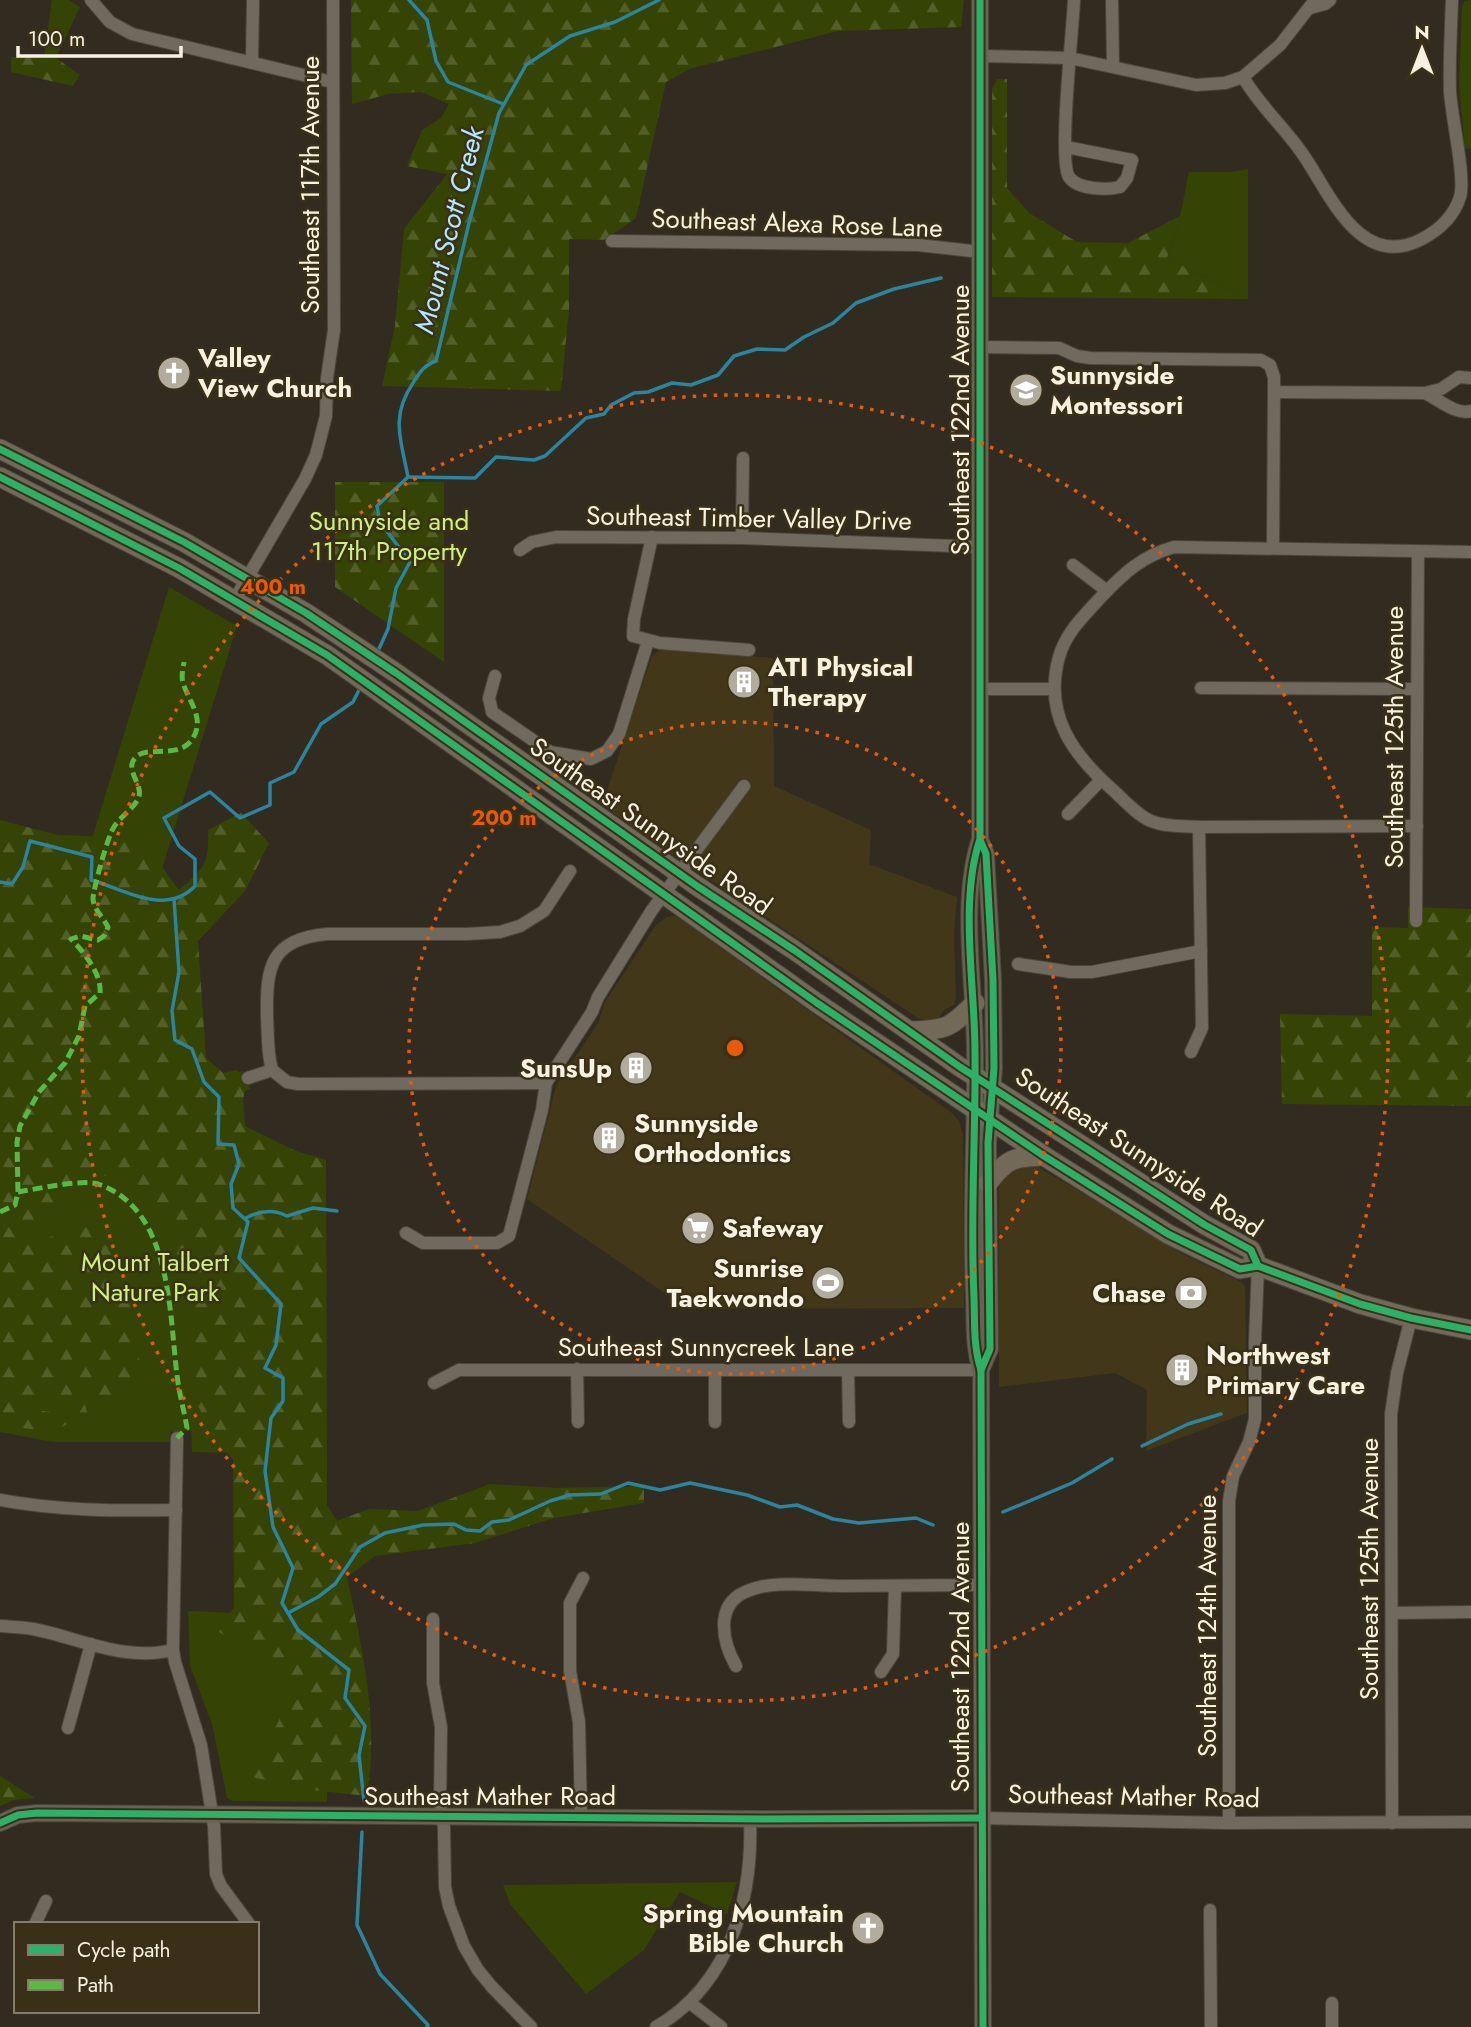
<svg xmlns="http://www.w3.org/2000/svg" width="1471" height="2027" font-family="Jost,sans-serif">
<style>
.built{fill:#423719}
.green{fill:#354304}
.forest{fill:url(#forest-firs)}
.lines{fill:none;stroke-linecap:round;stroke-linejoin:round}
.stream{stroke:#2c849e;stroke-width:3.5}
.street-casing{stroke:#4c473d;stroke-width:14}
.secondary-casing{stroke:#4c473d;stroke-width:18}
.primary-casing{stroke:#4c473d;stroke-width:21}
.street{stroke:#706a5e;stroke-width:12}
.secondary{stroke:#696253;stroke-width:16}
.primary{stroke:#726959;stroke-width:19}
.quiet{stroke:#58b947;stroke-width:5;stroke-dasharray:10 5;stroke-linecap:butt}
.cycleway-casing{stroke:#3a3018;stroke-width:11}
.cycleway{stroke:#2db169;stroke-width:7}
.ring{fill:none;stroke:#e8590c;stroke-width:3.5;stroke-dasharray:3.5 7}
.labels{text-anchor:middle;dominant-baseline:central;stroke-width:5;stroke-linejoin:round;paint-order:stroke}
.street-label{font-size:26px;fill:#f7f1e2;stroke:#3a3018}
.poi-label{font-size:26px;font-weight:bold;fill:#f7f1e2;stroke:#3a3018;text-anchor:start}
.park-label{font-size:26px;fill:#cdf27b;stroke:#3a3018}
.water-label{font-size:28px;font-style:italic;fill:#b2e8fb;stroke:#3a3018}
.centre{fill:#e8590c;stroke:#3a3018;stroke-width:3.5}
.ring-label{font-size:21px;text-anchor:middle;font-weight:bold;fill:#e8590c;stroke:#3a3018;stroke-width:5;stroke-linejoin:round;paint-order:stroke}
</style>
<defs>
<pattern id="forest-firs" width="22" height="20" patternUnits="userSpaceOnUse" patternTransform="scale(1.75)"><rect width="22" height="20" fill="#354304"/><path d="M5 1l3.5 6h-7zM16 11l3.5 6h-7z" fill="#535f28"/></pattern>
</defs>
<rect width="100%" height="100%" fill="#322c20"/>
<g class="built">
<polygon points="662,648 773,658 774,786 871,830 869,864 957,897 954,934 956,997 954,1005 943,1011 939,1018 927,1021 918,1018 665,850 602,805 652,656"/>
<polygon points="676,916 952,1113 959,1121 963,1134 964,1308 688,1309 527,1199 556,1086 598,1023 605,1002 656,925 667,917"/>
<polygon points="1029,1165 1038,1167 1069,1185 1179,1252 1241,1282 1245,1286 1247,1413 1146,1451 1147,1390 1115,1373 999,1387 999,1188 1001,1182 1009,1171"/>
</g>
<g class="green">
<polygon points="52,0 69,0 80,7 56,58 44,57"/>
<polygon points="1471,0 1471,148 1465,149 1459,84 1462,6 1465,1"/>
<polygon points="1248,169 1248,299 1167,258 1180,216 1189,172 1230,172"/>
<polygon points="169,587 237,626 107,1047 156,1066 230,1076 243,1071 250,1089 239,1094 243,1125 258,1160 326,1160 327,1802 233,1801 227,1798 212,1724 190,1666 188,1611 238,1613 241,1453 192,1452 191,1431 170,1432 170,1442 53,1442 0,1432 0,923 60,943"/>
<polygon points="737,1882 727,1914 680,1892 644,1950 586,1994 510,1904 503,1885"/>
</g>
<g class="forest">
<polygon points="351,0 964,0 961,27 838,31 689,69 666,82 636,218 604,240 569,239 569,310 561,391 382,386 395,326 404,229 447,174 407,166 422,130 441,118 449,104 421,92 388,94 352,104"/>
<polygon points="11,57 56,58 80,75 73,86 11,72"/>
<polygon points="997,79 1007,79 1007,188 1029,213 1077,242 1128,243 1180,216 1167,258 1248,299 992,297 992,89"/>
<polygon points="335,482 444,482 444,662 335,587"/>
<path d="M241,813L269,843L245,891L198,941L206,1058L223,1073L237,1070L244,1078L246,1087L243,1099L245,1126L296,1151L326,1160L327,1505L337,1521L369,1509L418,1511L490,1484L556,1488L644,1486V1503L554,1518L475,1543L375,1556L347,1577C363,1653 379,1719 367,1796L312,1790L247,1776C262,1751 299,1700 284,1671C279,1662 268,1654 261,1647L238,1644L216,1630L234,1608L233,1460L210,1432L197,1403L195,1343L183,1268L154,1197L101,1174L81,1197L33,1218L42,1239L90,1226L126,1263L136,1300L130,1320L144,1381L117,1404L84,1402L88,1415L76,1417L54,1401H42L28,1394L36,1410L50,1412L67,1424L54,1432L0,1425V820L58,835L132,838L149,850L179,890C205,867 209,865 208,830Z"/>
<polygon points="1408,907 1471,909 1471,1106 1282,1104 1280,1014 1372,1016 1372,927 1408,928"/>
<polygon points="0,1776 35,1798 14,1800 0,1806"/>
</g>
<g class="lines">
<g class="stream">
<polyline points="409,0 427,20 436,61 448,82 503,104"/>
<polyline points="408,477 475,478 496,457 534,460 545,456 586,418 604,414 611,405 634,393 648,392 672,383 691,385 718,375 734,356 757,349 785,350 804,337 833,323 856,303 894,289 941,278"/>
<path d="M378,651L388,629L396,588L410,562L380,522L377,506L408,477C401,440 390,417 413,383C420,372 423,366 436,361L469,223L499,113L526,65L570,36L615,22L659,0"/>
<path d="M0,882L12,884L23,867L30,841L92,857L91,880C124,889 165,917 195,886V859L179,846L164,818L210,792L240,818L270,805V783L294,772L321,724L353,702L361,686"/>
<polyline points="174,899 179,972 172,1011 175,1040 192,1049 204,1082 219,1097 218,1144 234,1145 239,1164 231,1184 233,1208 248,1222 239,1258 281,1304 276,1345 265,1368 283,1378 283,1401 271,1418 265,1471 273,1527 293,1568 282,1603 298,1630 349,1670 345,1698 365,1726 359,1755 364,1801"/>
<path d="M246,1218C259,1211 274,1209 287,1216L313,1208L337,1211"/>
<polyline points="1142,1446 1188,1424 1221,1414"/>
<polyline points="1003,1512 1072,1483 1112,1459"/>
<polyline points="288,1613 318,1597 335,1584 360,1547 385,1533 423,1525 454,1524 466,1530 480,1531 492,1522 509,1520 550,1501 570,1495 601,1494 628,1483 660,1490 690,1483 747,1495 780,1507 797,1505 833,1519 859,1523 916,1518 933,1525"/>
<polyline points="362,1832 357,1925 380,1974 428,2025 427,2027"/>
</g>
<defs>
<g id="street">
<polyline points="91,0 110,22 132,34 332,82"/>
<polyline points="1112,0 1113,66"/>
<polyline points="1310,8 1325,4 1330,0"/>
<polyline points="980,56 1070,58 1196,85 1225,83 1243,77 1280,45 1315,0"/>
<polyline points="252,61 253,0"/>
<path d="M1243,77C1259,105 1284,127 1302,153C1329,191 1359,272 1422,239C1439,230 1454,216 1460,197C1466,178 1451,115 1450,91C1449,61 1451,30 1452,0"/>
<path d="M1066,147L1132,160L1127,178L1120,187C1107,190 1078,190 1069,177C1058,160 1073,29 1074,0"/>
<polyline points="612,241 918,245 981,252"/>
<polyline points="981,347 1059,348 1077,356 1090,358 1261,360 1270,365 1274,377 1274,392 1425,393 1441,389 1459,377 1471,378"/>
<path d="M1425,393C1440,400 1455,415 1471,411"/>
<polyline points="652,537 634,619 633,636 660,643 749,650"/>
<polyline points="742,538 743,458"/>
<polyline points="1273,547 1274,392"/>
<polyline points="520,550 532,542 556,537 742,538 981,547"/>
<polyline points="1073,565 1107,591"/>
<polyline points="235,599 305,479 316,455 326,416 327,378 334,330 333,0"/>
<polyline points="495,676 489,698 492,712 550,752 591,759 607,751 619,734 648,641"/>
<polyline points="1201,688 1417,689"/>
<polyline points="981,689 1054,689"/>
<polyline points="1068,814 1101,780"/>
<path d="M1417,826L1199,827C1183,826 1166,827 1151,821C1137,815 1125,801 1114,791C1073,755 1043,715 1059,657C1066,632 1084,616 1101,597C1124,573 1142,556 1174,547L1471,552"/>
<polyline points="1416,921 1418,552"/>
<polyline points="1018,964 1071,972 1092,972 1201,951"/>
<polyline points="1191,1052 1202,1028 1199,827"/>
<path d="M272,1070C267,1052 268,1034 267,1016C266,966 271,939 327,934H467L500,932L520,926L544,911L570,871"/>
<polyline points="272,1070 287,1082 298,1084 546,1083"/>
<polyline points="248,1078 272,1070"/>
<polyline points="406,1233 423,1243 497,1243 509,1236 542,1110 546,1083 592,1012 598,997 652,910 744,786"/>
<polyline points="577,1369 578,1422"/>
<polyline points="715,1370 715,1422"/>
<polyline points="848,1370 849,1422"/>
<polyline points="434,1383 459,1370 981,1370"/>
<polyline points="177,1438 173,1650 175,1662 201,1745 214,1826 216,1874 221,1886 249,1924"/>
<path d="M0,1500C59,1511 116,1511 176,1510"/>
<polyline points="1393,1613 1471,1612"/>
<polyline points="433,1619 433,1683 441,1727 440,1802 444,1828 445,1887 449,1906 464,1946 478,1970 492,1987 531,2027"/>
<path d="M0,1626C11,1627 22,1627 33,1629C80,1638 124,1662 173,1650"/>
<path d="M736,1666C723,1643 714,1606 745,1592C773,1579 811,1586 841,1586C887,1586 934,1585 980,1585"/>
<polyline points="881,1672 893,1654 895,1586"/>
<polyline points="68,1728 91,1644"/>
<polyline points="581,1817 579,1722 570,1671 570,1603 583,1578"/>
<polyline points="981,1818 1229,1823 1471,1822"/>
<polyline points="1229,1823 1229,1501 1233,1476 1249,1442 1255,1419 1255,1340 1258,1266"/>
<polyline points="1392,1823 1391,1414 1397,1373 1411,1318"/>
<polyline points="1210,1910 1211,2027"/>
<polyline points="35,1924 46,1901"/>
<polyline points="689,2002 721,2027"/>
<polyline points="1332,2003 1332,2027"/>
<path d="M656,2027C730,1984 753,1899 750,1819"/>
</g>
<g id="secondary">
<path d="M980,0V839C959,902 975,985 975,1052C976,1133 970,1215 974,1297C975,1322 973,1346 981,1370L983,2027"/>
<polyline points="980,839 986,854 993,980 994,1068 988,1143 990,1349 981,1370"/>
<polyline points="0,1823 18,1815 37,1813 763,1819 981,1818"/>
</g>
<g id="primary">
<polyline points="0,449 184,542 306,613 396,673 697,886 794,950 960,1067 1205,1225 1251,1250 1258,1266"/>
<polyline points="0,477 179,568 327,655 817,1003 1044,1156 1168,1234 1240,1269 1258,1266 1360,1304 1411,1318 1471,1330"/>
<path d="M911,1031C947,1030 950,1028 975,1003"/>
<path d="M988,1183C1007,1158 1014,1157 1044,1156"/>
</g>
</defs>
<use href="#street" class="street-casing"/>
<use href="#secondary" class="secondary-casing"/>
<use href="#primary" class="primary-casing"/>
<use href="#street" class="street"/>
<use href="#secondary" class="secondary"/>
<use href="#primary" class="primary"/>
<g class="quiet">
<path d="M18,1192C36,1189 82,1179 98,1184C172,1209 169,1312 177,1375C179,1393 184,1410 187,1428L177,1438"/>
<path d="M0,1212L15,1205L18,1192L17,1142L20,1126L39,1092L65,1063L79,1036L85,1006L100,993C102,974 83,951 71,939L80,936L98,940L104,936L108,927C103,917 94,910 93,899C93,890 108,835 114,827C120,817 133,809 138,799C145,786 124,770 135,758C146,744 179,761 193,738C205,718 189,702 183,683C181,676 183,669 184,662"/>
</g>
<defs>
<g id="cycleway">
<path d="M980,0V839C959,902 975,985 975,1052C976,1133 970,1215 974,1297C975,1322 973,1346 981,1370L983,2027"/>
<polyline points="0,449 184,542 306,613 396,673 697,886 794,950 960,1067 1205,1225 1251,1250 1258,1266"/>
<polyline points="0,477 179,568 327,655 817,1003 1044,1156 1168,1234 1240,1269 1258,1266 1360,1304 1411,1318 1471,1330"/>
<polyline points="981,842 986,854 993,980 994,1068 988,1143 990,1349 981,1370"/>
<polyline points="0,1823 18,1815 37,1813 763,1819 981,1818"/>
</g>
</defs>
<use href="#cycleway" class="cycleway-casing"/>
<use href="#cycleway" class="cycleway"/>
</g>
<g class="ring">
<circle cx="735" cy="1048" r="326"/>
<circle cx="735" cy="1048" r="653"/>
</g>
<defs>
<symbol id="church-disc" viewBox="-11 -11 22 22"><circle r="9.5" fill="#b2ac9e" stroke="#3a3018"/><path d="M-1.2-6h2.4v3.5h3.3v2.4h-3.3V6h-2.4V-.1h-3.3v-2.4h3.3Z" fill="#fff"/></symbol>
<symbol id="school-disc" viewBox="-11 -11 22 22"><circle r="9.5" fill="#b2ac9e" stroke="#3a3018"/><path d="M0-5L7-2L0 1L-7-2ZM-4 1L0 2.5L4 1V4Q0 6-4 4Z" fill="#fff"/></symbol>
<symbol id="building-disc" viewBox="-11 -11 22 22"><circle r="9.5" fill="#b2ac9e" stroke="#3a3018"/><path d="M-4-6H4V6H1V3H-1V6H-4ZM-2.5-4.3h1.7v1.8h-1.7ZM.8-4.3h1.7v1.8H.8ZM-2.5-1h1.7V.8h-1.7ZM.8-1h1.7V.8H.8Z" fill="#fff"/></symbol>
<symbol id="supermarket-disc" viewBox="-11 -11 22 22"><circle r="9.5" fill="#b2ac9e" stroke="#3a3018"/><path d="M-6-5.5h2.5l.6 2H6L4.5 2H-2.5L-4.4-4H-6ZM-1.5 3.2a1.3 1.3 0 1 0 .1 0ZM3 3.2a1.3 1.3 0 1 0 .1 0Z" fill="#fff"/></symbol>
<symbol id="stadium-disc" viewBox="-11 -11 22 22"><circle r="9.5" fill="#b2ac9e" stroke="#3a3018"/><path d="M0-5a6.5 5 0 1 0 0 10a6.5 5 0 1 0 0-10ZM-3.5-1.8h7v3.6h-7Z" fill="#fff"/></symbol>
<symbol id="bank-disc" viewBox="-11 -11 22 22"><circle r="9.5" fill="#b2ac9e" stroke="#3a3018"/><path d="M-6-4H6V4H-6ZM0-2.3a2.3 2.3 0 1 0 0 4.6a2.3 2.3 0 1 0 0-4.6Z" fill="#fff"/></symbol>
</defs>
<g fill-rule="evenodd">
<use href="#church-disc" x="155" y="354" width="38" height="38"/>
<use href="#school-disc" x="1007" y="371" width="38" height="38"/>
<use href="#building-disc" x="725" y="663" width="38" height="38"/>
<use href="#building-disc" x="617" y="1049" width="38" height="38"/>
<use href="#building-disc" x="590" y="1119" width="38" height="38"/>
<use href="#supermarket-disc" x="679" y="1209" width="38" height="38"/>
<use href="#stadium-disc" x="809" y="1264" width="38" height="38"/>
<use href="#bank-disc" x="1172" y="1274" width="38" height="38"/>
<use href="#building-disc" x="1163" y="1351" width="38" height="38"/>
<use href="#church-disc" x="849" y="1909" width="38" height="38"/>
</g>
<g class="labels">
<g class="street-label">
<text transform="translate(310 185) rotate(-90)">Southeast 117th Avenue</text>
<text transform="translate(797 223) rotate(2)">Southeast Alexa Rose Lane</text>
<text transform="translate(960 420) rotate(-90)">Southeast 122nd Avenue</text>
<text transform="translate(749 518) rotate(1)">Southeast Timber Valley Drive</text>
<text transform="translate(1394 737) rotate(-90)">Southeast 125th Avenue</text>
<text transform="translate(651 826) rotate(35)">Southeast Sunnyside Road</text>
<text transform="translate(1139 1152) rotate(33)">Southeast Sunnyside Road</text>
<text x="706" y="1347">Southeast Sunnycreek Lane</text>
<text transform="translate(1369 1569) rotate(-90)">Southeast 125th Avenue</text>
<text transform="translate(1207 1626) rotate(-90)">Southeast 124th Avenue</text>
<text transform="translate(960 1657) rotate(-90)">Southeast 122nd Avenue</text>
<text x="490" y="1796">Southeast Mather Road</text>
<text transform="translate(1134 1796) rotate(1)">Southeast Mather Road</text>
</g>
<g class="poi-label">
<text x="198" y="358">Valley<tspan x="198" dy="30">View Church</tspan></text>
<text x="1050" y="375">Sunnyside<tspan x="1050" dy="30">Montessori</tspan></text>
<text x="768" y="667">ATI Physical<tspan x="768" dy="30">Therapy</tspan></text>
<text x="612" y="1068" text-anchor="end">SunsUp</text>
<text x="634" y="1123">Sunnyside<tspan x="634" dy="30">Orthodontics</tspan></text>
<text x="722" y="1228">Safeway</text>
<text x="804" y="1268" text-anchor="end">Sunrise<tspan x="804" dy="30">Taekwondo</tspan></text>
<text x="1166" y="1293" text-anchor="end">Chase</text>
<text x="1206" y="1355">Northwest<tspan x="1206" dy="30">Primary Care</tspan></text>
<text x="844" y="1913" text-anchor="end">Spring Mountain<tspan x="844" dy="30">Bible Church</tspan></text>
</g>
<g class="park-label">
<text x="389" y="521">Sunnyside and<tspan x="389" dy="30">117th Property</tspan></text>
<text x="155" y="1262">Mount Talbert<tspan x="155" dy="30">Nature Park</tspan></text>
</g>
<g class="water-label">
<text transform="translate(449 230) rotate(-76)">Mount Scott Creek</text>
</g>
</g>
<circle cx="735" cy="1048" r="10" class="centre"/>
<g class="ring-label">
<text x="273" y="594">400 m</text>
<text x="504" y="825">200 m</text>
</g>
<rect x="14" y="1922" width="245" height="91" fill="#3a3018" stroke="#867d69" stroke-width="2"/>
<rect x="28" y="1945" width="35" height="10" fill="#2db169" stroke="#867d69" stroke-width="2"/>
<text x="77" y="1957" font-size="21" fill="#f7f1e2">Cycle path</text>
<rect x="28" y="1980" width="35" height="10" fill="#58b947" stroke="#867d69" stroke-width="2"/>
<text x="77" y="1992" font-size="21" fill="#f7f1e2">Path</text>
<g transform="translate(1422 49)" stroke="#3a3018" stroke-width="5" paint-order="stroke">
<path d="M0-5L12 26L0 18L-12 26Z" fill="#f7f1e2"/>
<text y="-10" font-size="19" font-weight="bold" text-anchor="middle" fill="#f7f1e2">N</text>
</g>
<path d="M18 46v10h163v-10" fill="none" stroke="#f7f1e2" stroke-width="3.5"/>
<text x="28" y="46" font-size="21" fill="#f7f1e2" stroke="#3a3018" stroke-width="5" paint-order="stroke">100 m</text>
</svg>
